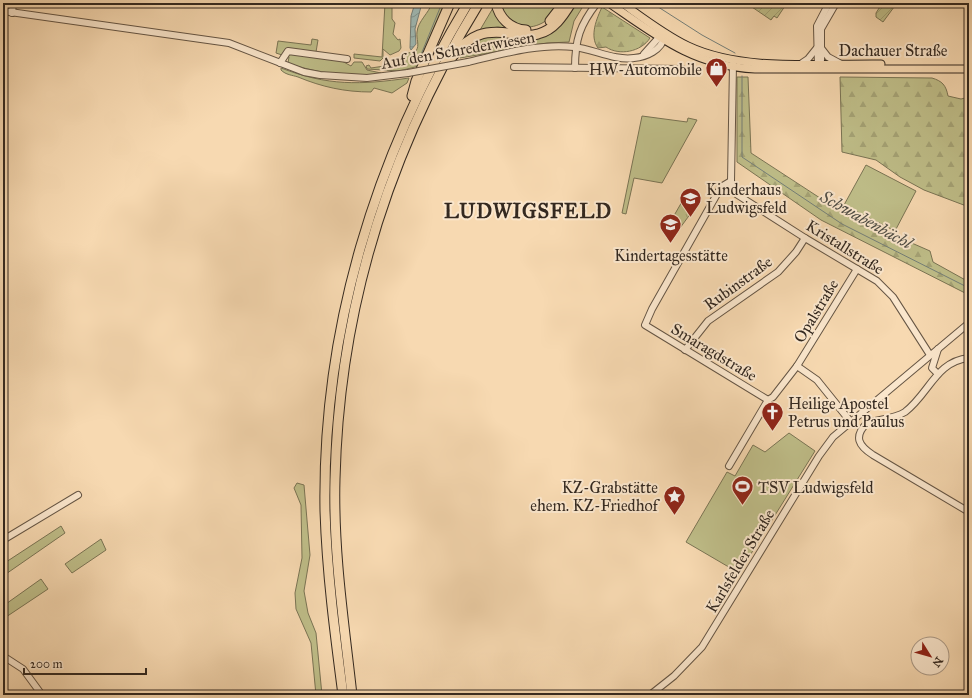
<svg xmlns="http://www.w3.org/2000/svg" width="972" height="698" font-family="'IM FELL Great Primer',serif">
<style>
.grass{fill:#bfbe89;stroke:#7a7454}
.forest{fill:url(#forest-firs);stroke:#7a7454}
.park{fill:url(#park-tufts);stroke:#7a7454}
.garden{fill:url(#garden-furrows);stroke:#7a7454}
.water{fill:url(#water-waves);stroke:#747f79}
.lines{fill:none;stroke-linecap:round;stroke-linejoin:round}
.stream{stroke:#747f79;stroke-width:1}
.minor-casing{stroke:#655544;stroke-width:8}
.major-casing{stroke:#342920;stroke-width:9}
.highway-casing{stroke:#342920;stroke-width:11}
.minor{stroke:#fae6cc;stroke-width:6}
.major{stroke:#f7d9b1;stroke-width:7}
.highway{stroke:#f7d9b1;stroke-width:9}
.minor-bridge-casing{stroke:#655544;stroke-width:8;stroke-linecap:butt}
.minor-bridge{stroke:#fae6cc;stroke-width:6}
.labels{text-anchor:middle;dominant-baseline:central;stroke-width:4;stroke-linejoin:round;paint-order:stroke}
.street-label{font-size:16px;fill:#342920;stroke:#fae6cc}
.poi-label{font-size:16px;fill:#342920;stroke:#fae6cc;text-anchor:start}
.water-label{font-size:17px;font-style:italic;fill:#4f4d45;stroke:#fae6cc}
.district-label{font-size:20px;font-weight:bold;letter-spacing:1px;fill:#342920;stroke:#fae6cc}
</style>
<defs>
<pattern id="forest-firs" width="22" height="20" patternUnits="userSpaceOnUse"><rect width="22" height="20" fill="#bfbe89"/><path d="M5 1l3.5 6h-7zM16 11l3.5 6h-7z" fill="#a5a376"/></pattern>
<pattern id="park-tufts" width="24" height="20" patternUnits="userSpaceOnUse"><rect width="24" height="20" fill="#bfbe89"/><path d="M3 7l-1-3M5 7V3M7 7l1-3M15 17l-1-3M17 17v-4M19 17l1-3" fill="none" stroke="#a5a376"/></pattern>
<pattern id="garden-furrows" width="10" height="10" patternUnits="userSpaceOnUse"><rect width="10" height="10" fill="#bfbe89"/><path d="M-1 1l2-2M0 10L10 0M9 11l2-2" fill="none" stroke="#a5a376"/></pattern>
<pattern id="water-waves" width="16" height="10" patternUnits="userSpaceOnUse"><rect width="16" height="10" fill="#9fb9b4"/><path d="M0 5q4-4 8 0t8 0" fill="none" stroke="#829692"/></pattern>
</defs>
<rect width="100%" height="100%" fill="#f7d9b1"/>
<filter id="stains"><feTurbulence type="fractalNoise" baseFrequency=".005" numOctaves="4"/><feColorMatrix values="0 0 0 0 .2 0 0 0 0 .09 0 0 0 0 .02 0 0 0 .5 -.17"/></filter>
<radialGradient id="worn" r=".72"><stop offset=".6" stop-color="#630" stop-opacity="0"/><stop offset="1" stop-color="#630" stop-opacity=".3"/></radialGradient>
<g class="grass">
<polygon points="385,3 392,3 392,19 395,23 393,34 398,40 400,39 401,48 399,51 390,55 383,49 383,58 380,61 354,58 354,54 382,57"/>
<path d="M432,3H447L419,66L399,71L367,69L366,66L369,65L371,68L391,65L400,60L401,55L416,51C420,45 416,39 417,32C418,21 429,13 432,3Z"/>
<path d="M499,3H560C557,7 555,12 551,16C539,30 514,32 504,15C502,12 501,7 499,3Z"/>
<polygon points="577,3 585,3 574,21 569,42 547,43 460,58 467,48 484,37 498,36 528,39 563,23"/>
<polygon points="493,8 512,29 498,27 480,30"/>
<polygon points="312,39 318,40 316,52 287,49 282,55 276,53 278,41 311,45"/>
<path d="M288,53L340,60L351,66L354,62H362L367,70L381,73C361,81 308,71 288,63L289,57L286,56Z"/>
<path d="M281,68C328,86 360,85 409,78L407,83L392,93L374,88L371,92C345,92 322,87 298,77C292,75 286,75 281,70Z"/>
<polygon points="642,116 687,122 688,118 697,120 662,183 634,178 626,214 622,213"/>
<polygon points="866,165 916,191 895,231 844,205"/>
<polygon points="789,433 815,451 739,573 686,542 727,472 735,476 753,445 765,452"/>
<polygon points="297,483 304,485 310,555 304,591 308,613 316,633 322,695 316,695 311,643 296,609 295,593 302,558 301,505 294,488"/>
<polygon points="61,526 65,533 3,576 3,564"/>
<polygon points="101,539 106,550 72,573 65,564"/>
<polygon points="41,579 48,589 3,619 3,606"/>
</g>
<g class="forest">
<path d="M602,7L650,38C641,52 619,56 606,47L598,48C589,36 597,18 602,7Z"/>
<polygon points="737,77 748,77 751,153 843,213 930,251 933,262 969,282 969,295 821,220 737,162"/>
<path d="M840,77L932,78C942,81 946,85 948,96L961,99L969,97V207L924,190L900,177L876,160L842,152Z"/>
</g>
<polygon class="park" points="687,193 696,198 691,213 680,228 668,226"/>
<g class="garden">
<polygon points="750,3 787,3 777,18 774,16 771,20 749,5"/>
<polygon points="879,3 897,3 883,22 876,17 876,13 881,5"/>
</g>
<polygon class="water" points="415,3 422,3 415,29 416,44 411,50 410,48 411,16"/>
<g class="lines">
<g class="stream">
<polyline points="652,3 702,35 735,53"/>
<polyline points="420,57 442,3"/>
<polyline points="742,76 742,157 842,224 969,288"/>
</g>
<defs>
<g id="minor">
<polyline points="3,11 229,43 304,72 320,75 367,78 408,73"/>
<polyline points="12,13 13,3"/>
<polyline points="821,48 828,57 841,64"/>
<polyline points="644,54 662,34"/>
<path d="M468,62C502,54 539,43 574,47C593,49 615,61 634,58C646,57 662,50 664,37"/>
<polyline points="280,63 288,51 347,59"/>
<polyline points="802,63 808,59 816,49"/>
<polyline points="733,64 731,181 733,192 805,238 877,281 893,297 930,355"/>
<polyline points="514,67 682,69"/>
<path d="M575,68C575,39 580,25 597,3"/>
<polyline points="818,68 817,26 829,3"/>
<polyline points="819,68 821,60 821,29 836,3"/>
<polyline points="731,181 721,187 652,309 645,325 768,400"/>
<polyline points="685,350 708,321 778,272 796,252 805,238"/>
<path d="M969,358C936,361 929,394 905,412C894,419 879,419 867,423C853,437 859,446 873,455L969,512"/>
<polyline points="797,366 817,380 850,421"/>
<polyline points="937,373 932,368 938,349"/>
<polyline points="768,400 773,397 797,366 857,269"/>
<polyline points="729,466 768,400"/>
<polyline points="3,540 78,495"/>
<polyline points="3,656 23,669 42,695"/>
<polyline points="650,695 674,676 702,647 819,456 833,437 969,323"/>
</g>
<g id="major">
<path d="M609,3C657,36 694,66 755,69H969"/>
<path d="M622,3C643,18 665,35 688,46C743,72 821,63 881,64"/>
</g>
<g id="highway">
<path d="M496,3C499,18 510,29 526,30"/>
<polyline points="550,21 564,3"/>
<path d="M452,57C470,34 485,29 514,34C522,35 530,37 538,34C554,30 563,16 571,3"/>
<polyline points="412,96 416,81 450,3"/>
<path d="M343,695C335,634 327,573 325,511C322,331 375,157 468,3"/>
<path d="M352,695C344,623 333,551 335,479C339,307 389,149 479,3"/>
</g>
</defs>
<use href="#minor" class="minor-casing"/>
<use href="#major" class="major-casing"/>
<use href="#highway" class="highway-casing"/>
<use href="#minor" class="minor"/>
<use href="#major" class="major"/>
<use href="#highway" class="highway"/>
<defs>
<polyline id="minor-bridge" points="408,73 468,62"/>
</defs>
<use href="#minor-bridge" class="minor-bridge-casing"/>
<use href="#minor-bridge" class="minor-bridge"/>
</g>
<defs>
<symbol id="shop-pin" viewBox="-11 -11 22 30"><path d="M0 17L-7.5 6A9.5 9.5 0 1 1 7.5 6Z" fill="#8f2418" stroke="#fae6cc"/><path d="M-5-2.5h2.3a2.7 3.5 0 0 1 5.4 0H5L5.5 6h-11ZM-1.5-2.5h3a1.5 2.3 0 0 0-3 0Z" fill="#fff"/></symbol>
<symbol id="school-pin" viewBox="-11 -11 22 30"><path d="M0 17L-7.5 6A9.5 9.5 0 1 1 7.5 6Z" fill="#8f2418" stroke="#fae6cc"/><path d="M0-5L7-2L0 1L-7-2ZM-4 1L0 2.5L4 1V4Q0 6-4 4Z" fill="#fff"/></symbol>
<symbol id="church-pin" viewBox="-11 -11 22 30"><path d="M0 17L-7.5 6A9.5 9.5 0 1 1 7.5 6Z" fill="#8f2418" stroke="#fae6cc"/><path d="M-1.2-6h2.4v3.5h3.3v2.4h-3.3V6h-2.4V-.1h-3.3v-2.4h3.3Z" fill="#fff"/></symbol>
<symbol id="stadium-pin" viewBox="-11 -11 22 30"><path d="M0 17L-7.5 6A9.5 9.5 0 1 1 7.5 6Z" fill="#8f2418" stroke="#fae6cc"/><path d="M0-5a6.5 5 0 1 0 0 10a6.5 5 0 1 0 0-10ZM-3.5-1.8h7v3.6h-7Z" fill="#fff"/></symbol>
<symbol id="sight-pin" viewBox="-11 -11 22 30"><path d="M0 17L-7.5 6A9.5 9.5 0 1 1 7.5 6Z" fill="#8f2418" stroke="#fae6cc"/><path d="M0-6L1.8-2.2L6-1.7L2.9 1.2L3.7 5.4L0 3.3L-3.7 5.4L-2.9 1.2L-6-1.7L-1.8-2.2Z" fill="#fff"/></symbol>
</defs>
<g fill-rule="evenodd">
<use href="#shop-pin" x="704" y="56" width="25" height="34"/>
<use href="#school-pin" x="678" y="186" width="25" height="34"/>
<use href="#school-pin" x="658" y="212" width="25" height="34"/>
<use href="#church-pin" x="760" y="400" width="25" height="34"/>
<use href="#stadium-pin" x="730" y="474" width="25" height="34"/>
<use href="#sight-pin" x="662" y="484" width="25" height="34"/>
</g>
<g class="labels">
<g class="street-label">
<text transform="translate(458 50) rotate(-10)">Auf den Schrederwiesen</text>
<text x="893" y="50">Dachauer Straße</text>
<text transform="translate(845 247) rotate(32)">Kristallstraße</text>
<text transform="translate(738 283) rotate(-36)">Rubinstraße</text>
<text transform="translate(816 311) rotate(-59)">Opalstraße</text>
<text transform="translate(714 352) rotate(31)">Smaragdstraße</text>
<text transform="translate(740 561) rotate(-59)">Karlsfelder Straße</text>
</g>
<g class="poi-label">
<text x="702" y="69" text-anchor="end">HW-Automobile</text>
<text x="706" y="189">Kinderhaus<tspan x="706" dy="18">Ludwigsfeld</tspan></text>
<text x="671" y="255" text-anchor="middle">Kindertagesstätte</text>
<text x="788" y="403">Heilige Apostel<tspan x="788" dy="18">Petrus und Paulus</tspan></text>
<text x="658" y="487" text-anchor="end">KZ-Grabstätte<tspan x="658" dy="18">ehem. KZ-Friedhof</tspan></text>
<text x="758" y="487">TSV Ludwigsfeld</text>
</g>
<g class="water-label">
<text transform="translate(866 220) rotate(29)">Schwabenbächl</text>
</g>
<g class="district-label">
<text x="528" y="211">LUDWIGSFELD</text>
</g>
</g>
<rect width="972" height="698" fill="none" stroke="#f7d9b1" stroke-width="16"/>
<rect x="4" y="4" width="964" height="690" fill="none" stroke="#342920" stroke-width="2"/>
<rect x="8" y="8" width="956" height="682" fill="none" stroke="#342920"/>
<g transform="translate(930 656) rotate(127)"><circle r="19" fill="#fae6cc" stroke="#ab9a87"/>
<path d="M0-3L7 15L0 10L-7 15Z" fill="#8f2418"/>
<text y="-6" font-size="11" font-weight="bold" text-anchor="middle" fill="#342920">N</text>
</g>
<path d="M24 668v6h122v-6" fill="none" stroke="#342920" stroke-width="2"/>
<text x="30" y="668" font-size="12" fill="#342920" stroke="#fae6cc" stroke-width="3" paint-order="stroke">200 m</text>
<rect width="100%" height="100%" filter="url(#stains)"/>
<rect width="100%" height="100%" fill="url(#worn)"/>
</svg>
